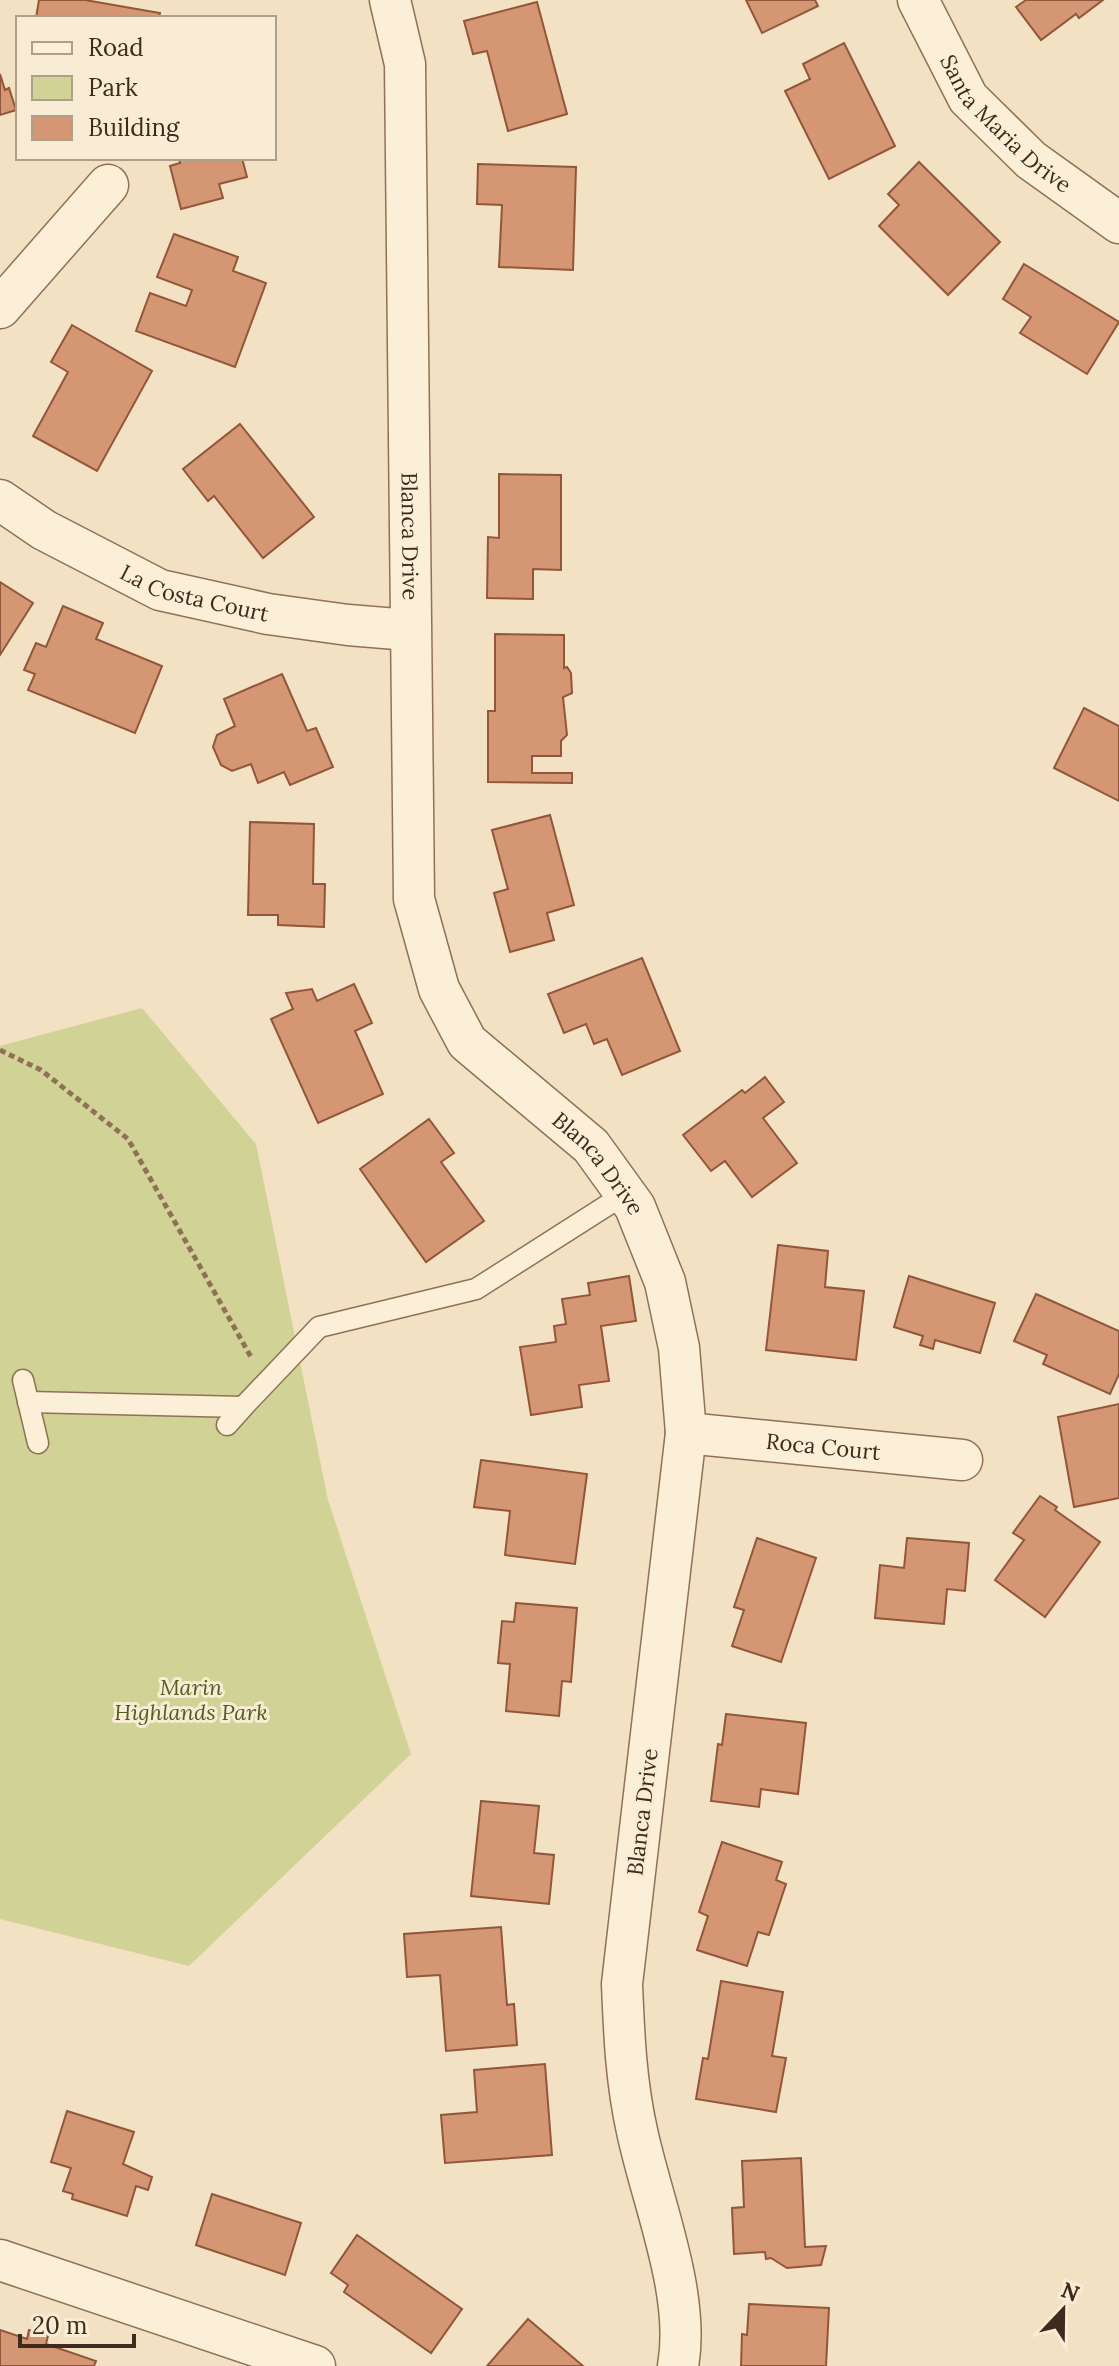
<svg xmlns="http://www.w3.org/2000/svg" width="1119" height="2366" font-family="Lora,serif">
<style>
.green{fill:#d0d395}
.building{fill:#d59674;stroke:#92563a;stroke-width:2}
.lines{fill:none;stroke-linecap:round;stroke-linejoin:round}
.service-casing{stroke:#907157;stroke-width:23}
.minor-casing{stroke:#907157;stroke-width:43}
.path{stroke:#907157;stroke-width:5;stroke-dasharray:6 4;stroke-linecap:butt}
.service{stroke:#fcefd7;stroke-width:20}
.minor{stroke:#fcefd7;stroke-width:40}
.labels{text-anchor:middle;dominant-baseline:central;stroke-width:6;stroke-linejoin:round;paint-order:stroke}
.street-label{font-size:22px;fill:#3e2b1d;stroke:#f9ecd4}
.park-label{font-size:22px;font-style:italic;fill:#525d21;stroke:#f9ecd4}
</style>
<rect width="100%" height="100%" fill="#f3e1c3"/>
<polygon class="green" points="142,1008 256,1144 328,1500 411,1754 189,1966 0,1919 0,1046"/>
<g class="building">
<polygon points="39,0 85,0 160,13 159,18 36,18"/>
<polygon points="746,0 815,0 818,6 762,33"/>
<polygon points="1026,0 1103,0 1079,18 1076,14 1041,40 1016,7"/>
<polygon points="537,2 567,114 508,131 487,51 473,54 464,21"/>
<polygon points="844,43 895,146 829,179 785,91 810,79 803,64"/>
<polygon points="0,74 5,90 9,88 16,110 0,115"/>
<polygon points="179,158 242,158 247,177 219,184 223,198 181,209 170,166 180,163"/>
<polygon points="919,162 1000,242 948,295 879,226 899,205 888,194"/>
<polygon points="478,164 576,167 573,270 499,267 502,205 477,204"/>
<polygon points="174,234 238,257 233,271 266,283 235,367 136,331 150,293 186,306 192,290 157,277"/>
<polygon points="1024,264 1119,322 1087,374 1020,333 1031,317 1003,299"/>
<polygon points="72,325 152,371 97,471 33,436 68,372 51,362"/>
<polygon points="240,424 314,517 263,558 214,496 208,501 183,469"/>
<polygon points="499,474 561,475 561,570 533,569 533,599 487,598 488,537 499,538"/>
<polygon points="0,582 33,603 0,655"/>
<polygon points="63,606 103,623 96,639 162,666 135,733 28,690 35,674 24,670 36,643 46,647"/>
<polygon points="495,634 564,635 564,668 567,667 571,673 572,693 563,697 567,735 561,741 561,756 532,756 532,773 572,773 572,783 488,782 488,711 495,711"/>
<polygon points="282,674 307,731 316,728 333,767 290,785 284,772 258,783 251,764 232,771 221,765 213,747 217,735 235,726 224,699"/>
<polygon points="1084,708 1119,726 1119,801 1054,768"/>
<polygon points="550,815 574,905 547,913 554,940 510,952 494,893 508,889 492,830"/>
<polygon points="250,822 314,824 313,884 325,884 324,927 278,925 278,915 248,915"/>
<polygon points="642,958 680,1051 622,1075 607,1039 594,1044 586,1024 564,1033 548,994"/>
<polygon points="354,984 372,1023 355,1031 383,1094 318,1123 271,1019 293,1009 286,993 312,989 317,1001"/>
<polygon points="765,1077 784,1102 763,1118 797,1163 752,1197 725,1161 711,1171 683,1135 742,1090 745,1093"/>
<polygon points="429,1119 454,1153 441,1162 484,1221 426,1262 360,1169"/>
<polygon points="778,1245 828,1251 825,1287 864,1291 856,1360 766,1350"/>
<polygon points="629,1276 636,1321 601,1326 609,1381 579,1385 582,1407 531,1415 520,1347 556,1342 554,1326 566,1324 562,1299 590,1295 588,1283"/>
<polygon points="909,1276 995,1303 980,1353 935,1340 933,1349 920,1345 923,1336 894,1327"/>
<polygon points="1036,1294 1119,1331 1119,1374 1110,1394 1043,1364 1047,1355 1014,1341"/>
<polygon points="1119,1404 1119,1498 1074,1507 1058,1417"/>
<polygon points="481,1460 587,1474 575,1564 505,1555 510,1511 474,1507"/>
<polygon points="1040,1496 1057,1507 1055,1510 1100,1542 1045,1617 995,1580 1024,1540 1013,1533"/>
<polygon points="757,1538 816,1558 781,1662 732,1646 744,1610 734,1607"/>
<polygon points="907,1538 969,1543 965,1591 947,1589 944,1624 875,1618 880,1565 904,1568"/>
<polygon points="516,1603 577,1608 571,1682 562,1681 559,1716 506,1711 510,1664 498,1663 502,1621 514,1622"/>
<polygon points="726,1714 806,1723 798,1794 761,1789 759,1807 711,1801 718,1744 722,1745"/>
<polygon points="481,1801 539,1806 534,1853 554,1855 549,1904 471,1896"/>
<polygon points="722,1842 782,1862 776,1880 786,1884 769,1935 758,1932 747,1966 697,1950 708,1916 699,1912"/>
<polygon points="501,1927 507,2005 514,2004 517,2045 446,2051 440,1975 407,1977 404,1934"/>
<polygon points="721,1981 783,1992 772,2056 786,2058 776,2112 696,2099 703,2058 708,2059"/>
<polygon points="545,2064 552,2155 445,2163 441,2115 477,2112 474,2070"/>
<polygon points="67,2111 134,2132 123,2164 152,2177 148,2190 136,2186 127,2216 72,2199 73,2194 63,2191 71,2168 51,2162"/>
<polygon points="801,2158 805,2247 826,2246 821,2265 787,2268 771,2258 766,2259 765,2252 734,2254 732,2208 744,2207 742,2161"/>
<polygon points="212,2194 301,2223 285,2275 196,2245"/>
<polygon points="357,2235 462,2309 431,2353 344,2292 348,2285 331,2273"/>
<polygon points="749,2304 829,2308 826,2366 741,2366 742,2334 747,2335"/>
<polygon points="528,2319 583,2366 487,2366"/>
<polygon points="0,2330 27,2339 29,2330 48,2336 46,2344 96,2361 94,2366 0,2366"/>
</g>
<g class="lines">
<defs>
<g id="service">
<polyline points="23,1380 38,1443"/>
<polyline points="28,1402 243,1407 319,1327 476,1289 625,1194"/>
<polyline points="227,1425 243,1407"/>
</g>
<g id="minor">
<path id="s1" d="M390,0L405,64L414,899L439,989L467,1042L591,1146L635,1207L665,1282L679,1348L686,1433L622,1984C624,2034 626,2082 637,2131C652,2202 691,2294 678,2366"/>
<path id="s2" d="M918,0L968,98L1031,160L1119,223"/>
<polyline points="0,308 108,185"/>
<path id="s3" d="M0,500L44,530L160,590L268,614L348,625L409,630"/>
<path id="s4" d="M686,1433L962,1460"/>
<polyline points="0,2260 315,2366"/>
</g>
</defs>
<use href="#service" class="service-casing"/>
<use href="#minor" class="minor-casing"/>
<polyline class="path" points="0,1050 41,1070 128,1139 251,1357"/>
<use href="#service" class="service"/>
<use href="#minor" class="minor"/>
</g>
<g class="labels">
<g class="street-label">
<text stroke="none"><textPath href="#s2" startOffset="154">Santa Maria Drive</textPath></text>
<text stroke="none"><textPath href="#s1" startOffset="538">Blanca Drive</textPath></text>
<text stroke="none"><textPath href="#s3" startOffset="218">La Costa Court</textPath></text>
<text stroke="none"><textPath href="#s1" startOffset="1234">Blanca Drive</textPath></text>
<text stroke="none"><textPath href="#s4" startOffset="138">Roca Court</textPath></text>
<text transform="translate(642 1812) rotate(-83)">Blanca Drive</text>
</g>
<g class="park-label">
<text x="191" y="1687">Marin<tspan x="191" dy="25">Highlands Park</tspan></text>
</g>
</g>
<rect x="16" y="16" width="260" height="144" fill="#f9ecd4" stroke="#ae9f8b" stroke-width="2"/>
<rect x="32" y="42" width="40" height="12" fill="#fcefd7" stroke="#ae9f8b" stroke-width="2"/>
<text x="88" y="56" font-size="24" fill="#3e2b1d">Road</text>
<rect x="32" y="76" width="40" height="24" fill="#d0d395" stroke="#ae9f8b" stroke-width="2"/>
<text x="88" y="96" font-size="24" fill="#3e2b1d">Park</text>
<rect x="32" y="116" width="40" height="24" fill="#d59674" stroke="#ae9f8b" stroke-width="2"/>
<text x="88" y="136" font-size="24" fill="#3e2b1d">Building</text>
<g transform="translate(1063 2310) rotate(22)" stroke="#f9ecd4" stroke-width="6" paint-order="stroke">
<path d="M0-6L14 30L0 20L-14 30Z" fill="#3e2b1d"/>
<text y="-12" font-size="22" font-weight="bold" text-anchor="middle" fill="#3e2b1d">N</text>
</g>
<path d="M20 2334v12h114v-12" fill="none" stroke="#3e2b1d" stroke-width="4"/>
<text x="32" y="2334" font-size="24" fill="#3e2b1d" stroke="#f9ecd4" stroke-width="6" paint-order="stroke">20 m</text>
</svg>
